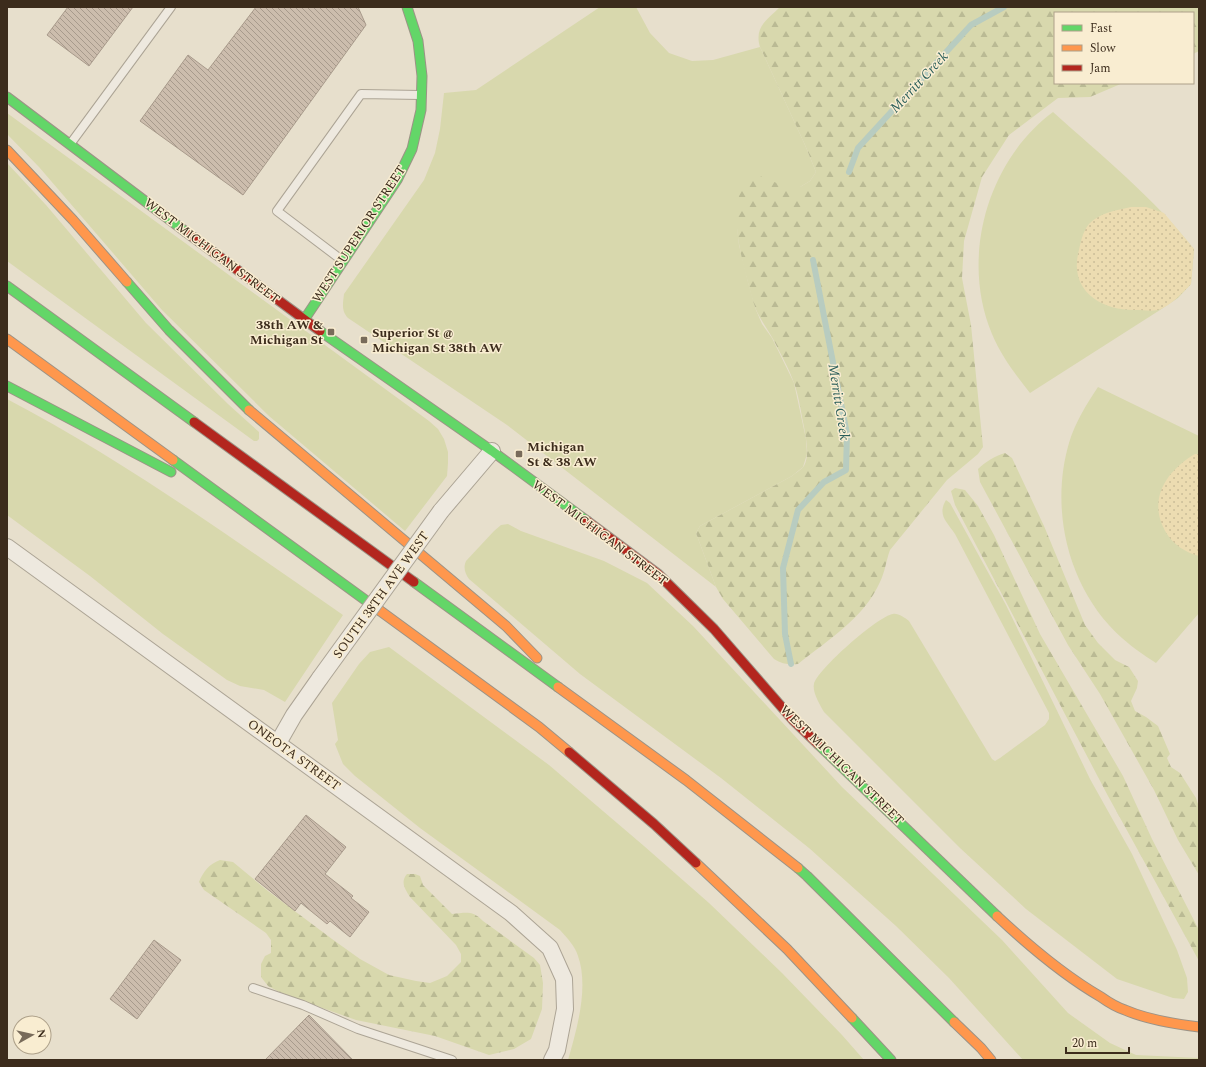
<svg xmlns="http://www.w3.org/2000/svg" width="1206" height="1067" font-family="Spectral,serif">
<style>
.green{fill:#d8d8ad}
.forest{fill:url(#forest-firs)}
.sand{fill:url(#sand-dots)}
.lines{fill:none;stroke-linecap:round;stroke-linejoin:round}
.stream{stroke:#b8ccc0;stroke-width:6}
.building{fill:url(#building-back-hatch);stroke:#a89a8b}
.lane-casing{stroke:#aca495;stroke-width:10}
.street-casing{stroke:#aca495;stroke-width:18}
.fast-casing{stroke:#9c9386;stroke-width:11}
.slow-casing{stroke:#9c9386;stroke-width:11}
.jam-casing{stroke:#9c9386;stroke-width:11}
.lane{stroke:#eee9df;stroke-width:8}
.street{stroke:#eee9df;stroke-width:16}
.fast{stroke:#63d668;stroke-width:9}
.slow{stroke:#ff974d;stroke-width:9}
.jam{stroke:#b3261e;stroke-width:9}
.street-bridge-casing{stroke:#aca495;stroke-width:18;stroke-linecap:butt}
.street-bridge{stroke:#eee9df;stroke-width:16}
.poi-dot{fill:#786b5a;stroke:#f9edd1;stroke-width:1.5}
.labels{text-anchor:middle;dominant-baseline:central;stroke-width:3;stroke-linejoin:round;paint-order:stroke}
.street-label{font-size:13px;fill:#3c2c1c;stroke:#f9edd1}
.poi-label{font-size:13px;font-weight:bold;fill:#3c2c1c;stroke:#f9edd1;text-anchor:start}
.water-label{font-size:14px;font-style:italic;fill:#2a5e5a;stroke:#f9edd1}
</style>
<defs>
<pattern id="forest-firs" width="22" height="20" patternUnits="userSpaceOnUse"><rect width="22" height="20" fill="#d8d8ad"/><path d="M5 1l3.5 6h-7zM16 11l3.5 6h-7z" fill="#baba94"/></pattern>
<pattern id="sand-dots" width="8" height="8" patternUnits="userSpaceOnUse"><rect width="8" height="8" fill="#ecdcb1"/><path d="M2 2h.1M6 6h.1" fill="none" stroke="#cbbd98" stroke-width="1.8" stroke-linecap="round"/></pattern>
<pattern id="building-back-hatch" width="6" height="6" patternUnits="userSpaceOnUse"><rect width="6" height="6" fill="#ccbdad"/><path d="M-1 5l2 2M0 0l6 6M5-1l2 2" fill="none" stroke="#a79a8c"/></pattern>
</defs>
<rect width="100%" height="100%" fill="#e7dfcc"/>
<g class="green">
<path d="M600,7H636L650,33L669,53L692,61L713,60L760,47L805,145L816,172L810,181L800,187H786L737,211V226L739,245L748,282L756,310L762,324L772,338L794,383L806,439L807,454L803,467L792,476L700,526L696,533L716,587L507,425L348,318C341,311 343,303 344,294L424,180L435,153L440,129L444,93L476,90Z"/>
<path d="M1053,112C1102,156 1153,197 1194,249L1191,284L1178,298L1160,310L1030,393C1016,375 1001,356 992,334C960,258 987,161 1053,112Z"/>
<polygon points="7,113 429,421 438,429 444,439 448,452 448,463 447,476 405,531 269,416 162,310 39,167 7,134"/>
<polygon points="7,163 46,205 146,323 228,404 259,432 259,439 257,441 254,441 7,261"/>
<path d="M1098,387L1199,436V613L1156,663C1144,655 1133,648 1122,638C1069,591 1049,511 1069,443C1075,423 1086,405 1098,387Z"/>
<path d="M7,399C125,461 233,539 343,615L285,702L264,690L240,686L227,680L163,634L90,576L7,515Z"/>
<path d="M946,500L950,503L1006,605L1090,779L1132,854L1177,950L1187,978L1188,992L1184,999L1173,998L1117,979L1026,909L960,848L824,712C820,705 812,692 814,684C817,670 878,616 893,614C898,613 905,618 909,621L992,759L995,761L1000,758L1045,725L1049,719V713L955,534C947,522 937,515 946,500Z"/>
<path d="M508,524L521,531L604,561L647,583L693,626L842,787L1002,940L1068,1013L1110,1043L1136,1055L1199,1058V1060H1023L949,978L896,926L809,848L721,778L580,674L469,579C465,573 463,568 466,561L494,531L501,525Z"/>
<path d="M389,647L549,765L644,846L709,903L782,973L842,1035L864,1060H568C577,1029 589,987 578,956C575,946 567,938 560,930L420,828L355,776L343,764L335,744L338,740L332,703L359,664L370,652Z"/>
</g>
<g class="forest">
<path d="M780,7H1199V51L1193,54V13H1055V83H1123L1090,97L1058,98L1009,135L982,177L964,241L962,278L971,325L983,447L978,454L947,480L890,550C886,561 885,572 880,582C864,618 828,640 798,664C789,665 782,664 774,659L723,599L716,587L696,533L700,526L792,476C795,473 801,470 804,466C810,454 806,440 804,427C801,413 799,396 794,383C789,368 780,353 773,339C768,330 762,322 757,312C752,300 749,285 745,272C738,242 729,204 747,177L760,176L786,187H800L810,181L816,172L805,145L760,47C754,27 767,20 780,7Z"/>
<path d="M1005,453L1012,458L1044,526L1085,625L1098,643L1115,660L1129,667L1138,681L1137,688L1131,701L1135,711L1146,717L1158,726L1170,754L1167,758L1171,767L1180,773L1196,798L1199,807V875L1178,840L1154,790L1100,694L1068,645L980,482L978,469C985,462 995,456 1005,453Z"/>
<polygon points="955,488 965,490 978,506 994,535 1040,634 1123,776 1152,839 1199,930 1199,961 1108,796 955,505 951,491"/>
<path d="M220,860L233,862L268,891L332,939L360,959L389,975L416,981L430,983L447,976L461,962V954L456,945L410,897C405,889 400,882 407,874H415L420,876L423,885L452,914C466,913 472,910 483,921L534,958L540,965L543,983L542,1009L531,1039L514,1049L489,1055L435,1036L356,1020L283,994L268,986L261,977V964L265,956L271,953V940L266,933L204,890L199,882C203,872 209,864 220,860Z"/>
</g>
<g class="sand">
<path d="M1131,207H1146L1164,213L1194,249L1191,284C1182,293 1172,304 1161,309C1155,312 1143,310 1137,310C1100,311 1068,290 1079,250C1081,241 1083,231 1089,224C1099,213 1117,210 1131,207Z"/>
<path d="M1195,454H1199V556C1186,553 1173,544 1167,534C1146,501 1166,471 1195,454Z"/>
</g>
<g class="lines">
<g class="stream">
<polyline points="849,172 858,148 971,25 1004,7"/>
<polyline points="791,664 785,634 783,568 798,510 824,482 846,470 847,434 813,260"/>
</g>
</g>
<g class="building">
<polygon points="68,7 133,7 89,66 47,35"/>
<polygon points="256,7 358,7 366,25 243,195 140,121 188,55 208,70"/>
<polygon points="306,815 346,847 325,874 353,896 351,898 369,912 350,937 330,921 327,924 301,903 295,911 255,879"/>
<polygon points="154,940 181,960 137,1019 110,999"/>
<polygon points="309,1015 353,1060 265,1060"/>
</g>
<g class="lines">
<defs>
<g id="lane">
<polyline points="71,143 171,7"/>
<polyline points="343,261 277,211 361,94 420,95"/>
<polyline points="253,988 303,1005 358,1029 452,1060"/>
</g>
<g id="street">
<polyline points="441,511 492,451"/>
<polyline points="7,547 511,913 550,948 564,979 565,1009 557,1050 552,1060"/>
<polyline points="278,743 294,715 320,678"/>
</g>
<g id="fast">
<polyline points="7,97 186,232"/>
<polyline points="127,282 169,330 249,410"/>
<polyline points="7,286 194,422"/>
<polyline points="304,320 397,180 412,149 421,110 422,76 418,41 407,7"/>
<polyline points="320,331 492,451 587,521"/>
<polyline points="7,386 171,472"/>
<polyline points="173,460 379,610"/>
<polyline points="414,582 558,687"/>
<polyline points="818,744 997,916"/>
<polyline points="798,868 807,876 954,1022"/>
<polyline points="852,1018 891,1060"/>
</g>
<g id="slow">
<polyline points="7,150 73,220 127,282"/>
<polyline points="7,339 173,460"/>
<polyline points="249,410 506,626 537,658"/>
<polyline points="379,610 539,727 569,752"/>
<polyline points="558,687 686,780 798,868"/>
<polyline points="696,863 787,949 852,1018"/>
<path d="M997,916C1029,946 1063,975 1101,997C1108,1002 1116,1007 1125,1010C1148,1020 1174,1024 1199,1027"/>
<polyline points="954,1022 981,1048 991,1060"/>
</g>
<g id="jam">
<polyline points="186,232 320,331"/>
<polyline points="194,422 414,582"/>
<polyline points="587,521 658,574 714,629 793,720 818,744"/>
<polyline points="569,752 654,824 696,863"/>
</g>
</defs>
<use href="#lane" class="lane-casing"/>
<use href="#street" class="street-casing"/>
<use href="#fast" class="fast-casing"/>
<use href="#slow" class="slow-casing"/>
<use href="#jam" class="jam-casing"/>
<use href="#lane" class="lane"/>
<use href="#street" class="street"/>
<use href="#fast" class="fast"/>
<use href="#slow" class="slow"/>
<use href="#jam" class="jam"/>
<defs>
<polyline id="street-bridge" points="320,678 441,511"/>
</defs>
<use href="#street-bridge" class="street-bridge-casing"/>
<use href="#street-bridge" class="street-bridge"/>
</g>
<g class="poi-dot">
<rect x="327" y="328" width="8" height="8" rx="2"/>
<rect x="360" y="336" width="8" height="8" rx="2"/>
<rect x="515" y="450" width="8" height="8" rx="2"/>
</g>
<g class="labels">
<g class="street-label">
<text transform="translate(359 234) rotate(-57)">WEST SUPERIOR STREET</text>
<text transform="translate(212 251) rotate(37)">WEST MICHIGAN STREET</text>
<text transform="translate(600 533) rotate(37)">WEST MICHIGAN STREET</text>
<text transform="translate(381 595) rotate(-54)">SOUTH 38TH AVE WEST</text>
<text transform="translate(294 755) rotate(36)">ONEOTA STREET</text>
<text transform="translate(842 765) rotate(44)">WEST MICHIGAN STREET</text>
</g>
<g class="poi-label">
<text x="323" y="325" text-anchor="end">38th AW &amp;<tspan x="323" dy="15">Michigan St</tspan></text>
<text x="372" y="333">Superior St @<tspan x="372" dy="15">Michigan St 38th AW</tspan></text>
<text x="527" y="447">Michigan<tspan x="527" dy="15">St &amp; 38 AW</tspan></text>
</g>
<g class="water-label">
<text transform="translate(919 82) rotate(-47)">Merritt Creek</text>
<text transform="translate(839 402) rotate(81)">Merritt Creek</text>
</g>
</g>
<rect width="1206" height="1067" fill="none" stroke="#3c2c1c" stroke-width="16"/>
<rect x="1054" y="12" width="140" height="72" fill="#f9edd1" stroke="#ada089"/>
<rect x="1062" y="25" width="20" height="6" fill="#63d668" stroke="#ada089"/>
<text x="1090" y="32" font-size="12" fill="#3c2c1c">Fast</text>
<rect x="1062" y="45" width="20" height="6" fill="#ff974d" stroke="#ada089"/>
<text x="1090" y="52" font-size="12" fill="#3c2c1c">Slow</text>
<rect x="1062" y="65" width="20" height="6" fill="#b3261e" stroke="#ada089"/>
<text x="1090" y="72" font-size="12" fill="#3c2c1c">Jam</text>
<g transform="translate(32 1035) rotate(82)"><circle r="19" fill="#f9edd1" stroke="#ada089"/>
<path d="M0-3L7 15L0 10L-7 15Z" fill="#786b5a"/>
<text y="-6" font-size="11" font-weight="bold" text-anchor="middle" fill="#3c2c1c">N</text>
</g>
<path d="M1066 1047v6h63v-6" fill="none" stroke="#3c2c1c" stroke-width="2"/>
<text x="1072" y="1047" font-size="12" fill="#3c2c1c" stroke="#f9edd1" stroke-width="3" paint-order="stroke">20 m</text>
</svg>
